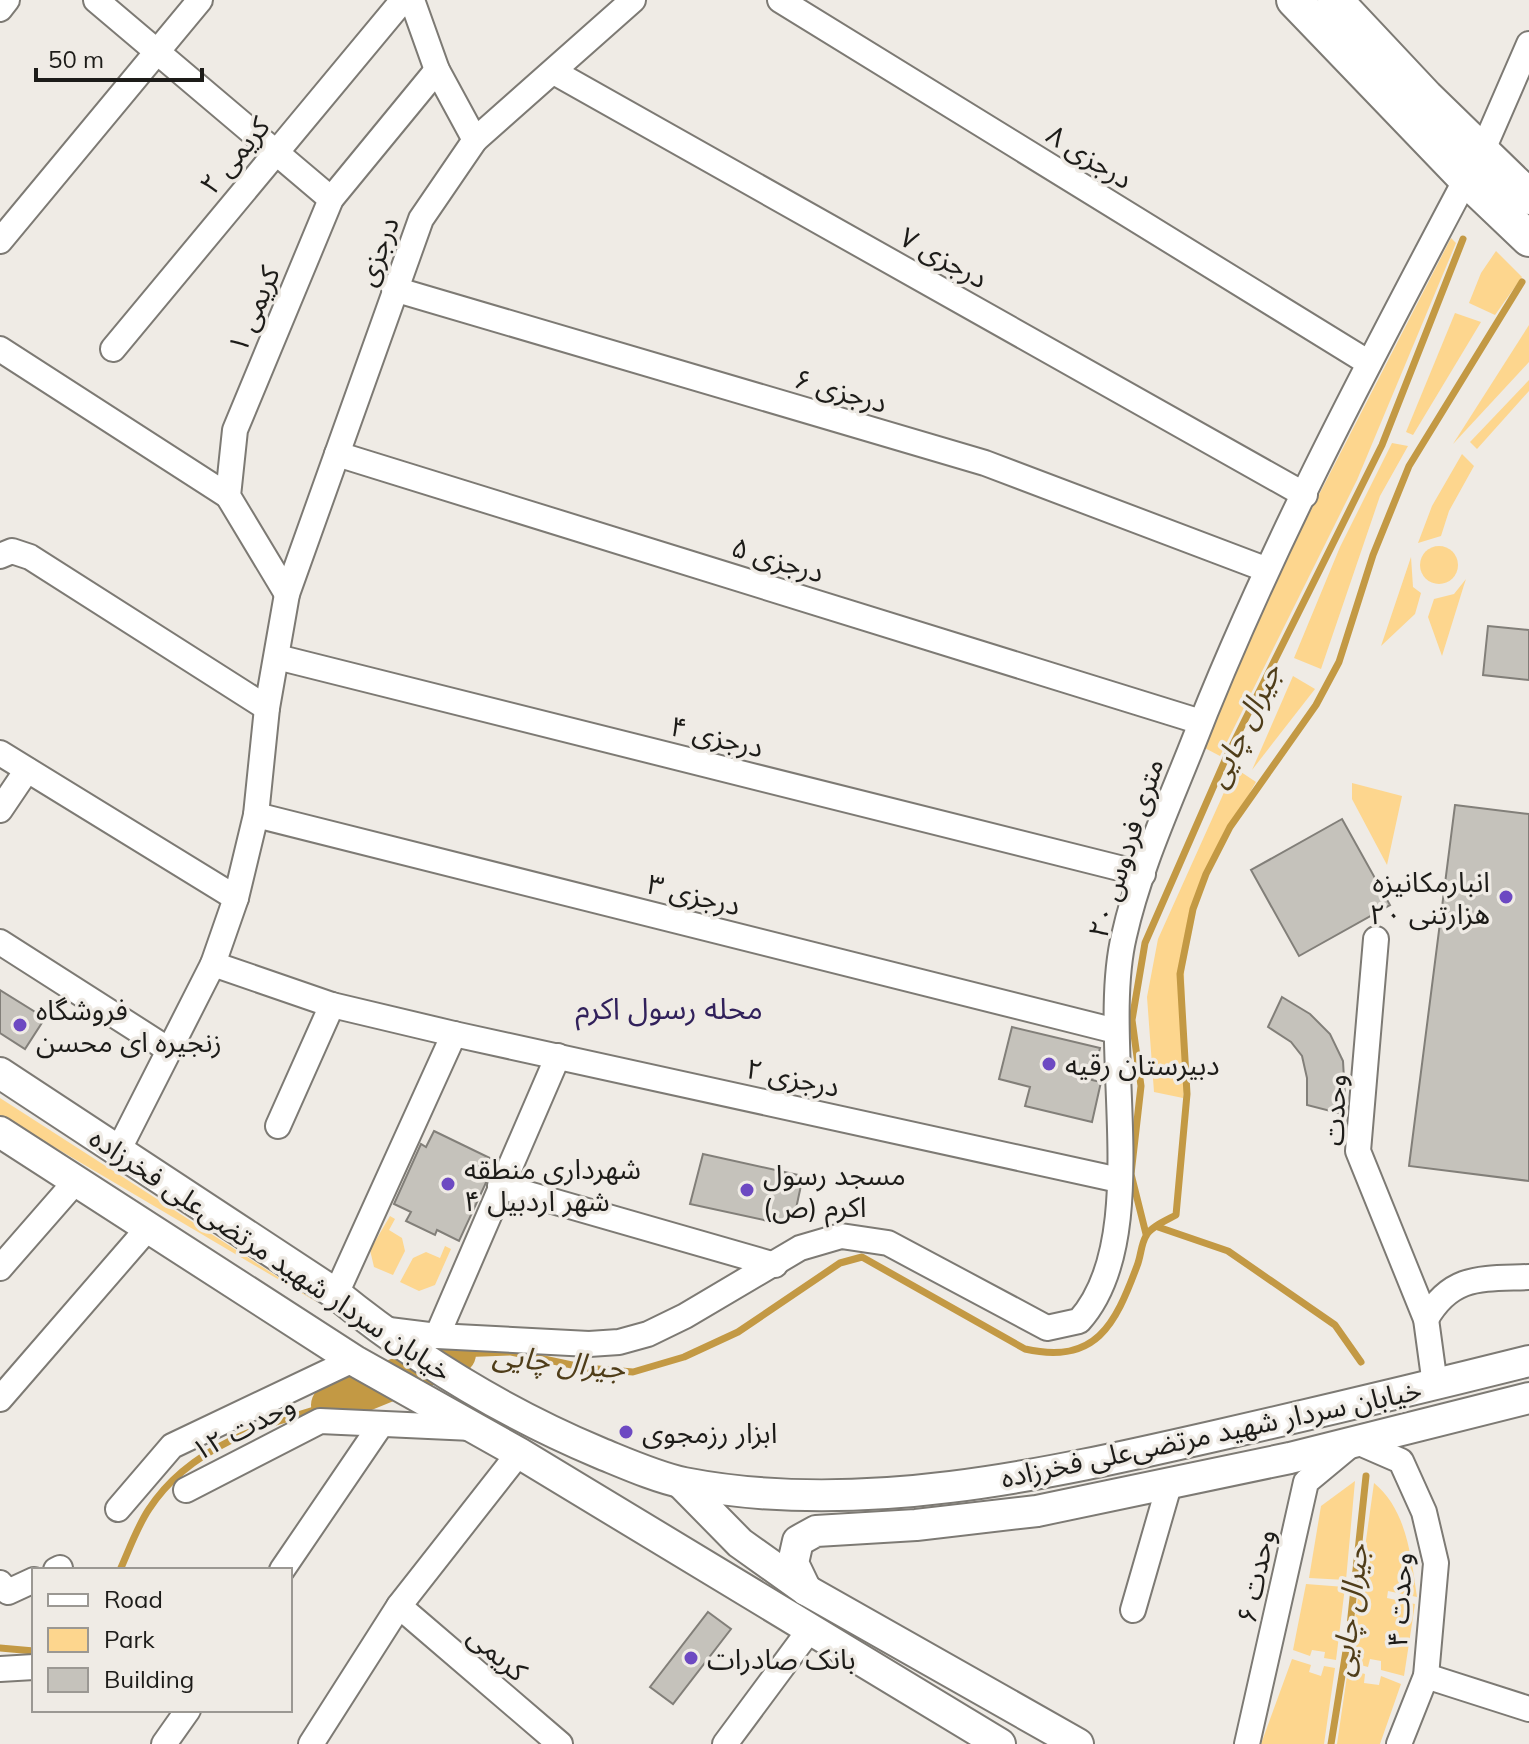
<svg xmlns="http://www.w3.org/2000/svg" width="1529" height="1744" font-family="Mulish,'Noto Sans Arabic',sans-serif">
<style>
.green{fill:#fdd68e}
.lines{fill:none;stroke-linecap:round;stroke-linejoin:round}
.stream{stroke:#c39944;stroke-width:7}
.river{stroke:#c39944;stroke-width:40}
.building{fill:#c5c2bb;stroke:#827f79;stroke-width:2}
.minor-casing{stroke:#7d7a74;stroke-width:28}
.major-casing{stroke:#7d7a74;stroke-width:34}
.highway-casing{stroke:#7d7a74;stroke-width:38}
.minor{stroke:#fff;stroke-width:24}
.major{stroke:#fff;stroke-width:30}
.highway{stroke:#fff;stroke-width:34}
.poi-dot{fill:#6d49c2;stroke:#efebe5;stroke-width:3}
.labels{text-anchor:middle;dominant-baseline:central;stroke-width:7;stroke-linejoin:round;paint-order:stroke}
.street-label{font-size:28px;fill:#1d1c19;stroke:#efebe5}
.poi-label{font-size:28px;fill:#1d1c19;stroke:#efebe5;text-anchor:start}
.water-label{font-size:30px;font-style:italic;fill:#4f3d19;stroke:#efebe5}
.neighbourhood-label{font-size:30px;fill:#31215b;stroke:#efebe5}
</style>
<rect width="100%" height="100%" fill="#efebe5"/>
<g class="green">
<polygon points="1451,238 1456,243 1357,480 1220,756 1199,745 1287,557"/>
<polygon points="1496,251 1522,277 1495,315 1469,303 1481,273"/>
<polygon points="1455,313 1481,322 1413,435 1406,432"/>
<polygon points="1529,325 1529,362 1453,444"/>
<polygon points="1529,380 1529,391 1477,449 1470,442"/>
<polygon points="1392,443 1408,446 1380,496 1321,669 1294,658 1340,547"/>
<polygon points="1462,454 1474,466 1449,511 1441,536 1418,543 1432,506"/>
<circle cx="1439" cy="565" r="19"/>
<polygon points="1411,557 1413,587 1421,593 1415,614 1381,646"/>
<polygon points="1466,579 1464,585 1442,656 1428,617 1434,599 1454,594"/>
<polygon points="1293,676 1315,689 1252,770"/>
<path d="M1235,768L1256,782C1229,830 1192,882 1186,938C1180,992 1191,1045 1183,1098L1154,1092L1147,997L1158,939Z"/>
<polygon points="1352,783 1402,796 1387,865 1352,799"/>
<polygon points="0,1098 320,1304 0,1115"/>
<polygon points="390,1216 395,1219 389,1230 402,1238 405,1251 393,1275 374,1267 370,1250"/>
<polygon points="445,1246 451,1249 435,1285 419,1291 400,1282 413,1258 426,1252 440,1258"/>
<polygon points="1355,1481 1346,1580 1309,1578 1321,1506"/>
<path d="M1374,1483C1407,1510 1411,1557 1417,1597L1388,1591L1387,1598L1415,1604L1404,1676L1381,1670V1661L1370,1659L1368,1667L1349,1662Z"/>
<polygon points="1306,1584 1345,1587 1336,1660 1324,1658 1325,1652 1312,1650 1310,1656 1293,1650"/>
<polygon points="1292,1659 1311,1665 1309,1672 1321,1676 1324,1666 1335,1668 1324,1744 1261,1744"/>
<polygon points="1348,1669 1365,1674 1364,1683 1379,1685 1381,1676 1401,1684 1380,1744 1337,1744"/>
</g>
<g class="lines">
<g class="stream">
<polyline points="1158,1227 1228,1251 1335,1325 1361,1362"/>
<polyline points="1146,1234 1131,1174 1141,1086 1132,1020 1145,943 1226,758 1382,445 1463,239"/>
<path d="M456,1354L511,1352L586,1368L633,1372L684,1357L738,1332L840,1263L862,1257L1025,1349C1096,1365 1115,1325 1137,1266C1141,1256 1141,1244 1146,1236C1150,1227 1167,1220 1176,1215L1187,1094L1180,974L1193,909L1206,874L1230,827L1316,705L1339,662L1373,555L1409,466L1522,282"/>
<path d="M120,1570C129,1550 137,1527 149,1509C190,1446 263,1425 331,1405"/>
<polyline points="0,1648 34,1651"/>
<polyline points="1331,1744 1350,1626 1366,1476"/>
</g>
<polyline class="river" points="331,1405 456,1354"/>
</g>
<g class="building">
<polygon points="1488,626 1529,630 1529,680 1483,675"/>
<polygon points="1455,805 1529,814 1529,1181 1409,1166"/>
<polygon points="1342,819 1390,905 1299,956 1251,870"/>
<polygon points="0,990 45,1018 25,1049 0,1033"/>
<polygon points="1282,997 1310,1014 1330,1034 1343,1061 1346,1115 1307,1105 1307,1078 1302,1056 1291,1042 1268,1027"/>
<polygon points="1012,1027 1100,1048 1092,1080 1101,1082 1092,1122 1025,1106 1030,1087 999,1079"/>
<polygon points="434,1131 496,1161 459,1241 437,1230 435,1235 406,1221 411,1212 394,1204 421,1144 426,1147"/>
<polygon points="703,1154 803,1176 794,1218 782,1224 690,1204"/>
<polygon points="708,1612 731,1629 673,1704 650,1687"/>
</g>
<g class="lines">
<defs>
<g id="minor">
<polyline points="96,0 331,199"/>
<polyline points="412,0 437,70 475,140"/>
<polyline points="780,0 1369,363"/>
<polyline points="0,9 7,0"/>
<polyline points="554,72 1305,495"/>
<polyline points="1482,152 1529,44"/>
<polyline points="0,241 200,0"/>
<polyline points="394,289 985,463 1265,569"/>
<polyline points="0,349 228,496"/>
<polyline points="113,349 403,0"/>
<polyline points="337,454 1201,722"/>
<polyline points="0,556 12,551 30,557 267,708"/>
<polyline points="287,594 228,496 235,430 331,199 437,70"/>
<polyline points="277,657 1143,874"/>
<polyline points="0,753 236,898"/>
<polyline points="0,810 27,770"/>
<polyline points="256,815 1116,1031"/>
<polyline points="1376,939 1358,1151 1426,1319 1435,1385"/>
<polyline points="0,942 169,1050"/>
<polyline points="213,964 332,1005 454,1034 1119,1180"/>
<polyline points="278,1126 332,1005"/>
<polyline points="118,1151 213,964 236,898 256,815 267,708 287,594 421,219 475,140 633,0"/>
<polyline points="500,1186 775,1265"/>
<polyline points="0,1268 76,1181"/>
<polyline points="336,1294 454,1034"/>
<path d="M1426,1319C1452,1274 1482,1279 1529,1277"/>
<path d="M381,1329L437,1336L589,1344L619,1342L648,1334L685,1316L800,1248L841,1236L888,1243L1047,1328L1079,1321C1155,1237 1098,1045 1124,936C1138,873 1166,811 1190,751C1267,553 1367,366 1466,179"/>
<polyline points="437,1336 558,1056"/>
<polyline points="0,1399 149,1227"/>
<polyline points="1355,1441 1401,1461 1424,1512 1436,1563 1426,1676 1399,1744"/>
<polyline points="186,1490 320,1421 472,1428"/>
<polyline points="118,1509 172,1446 353,1360"/>
<polyline points="56,1570 60,1568"/>
<polyline points="282,1570 380,1426"/>
<polyline points="0,1583 8,1592 34,1580"/>
<polyline points="399,1606 560,1744"/>
<polyline points="1133,1610 1170,1482"/>
<polyline points="0,1669 34,1667"/>
<polyline points="1426,1676 1529,1709"/>
<polyline points="164,1744 188,1710"/>
<polyline points="311,1744 399,1606 519,1453"/>
<polyline points="725,1744 811,1628"/>
<polyline points="1247,1744 1306,1482 1353,1443"/>
</g>
<g id="major">
<path d="M0,1073L336,1294C416,1359 505,1413 600,1453C627,1464 656,1477 684,1483C859,1517 1044,1475 1215,1436C1320,1412 1425,1387 1529,1361"/>
<polyline points="0,1132 355,1361 519,1453 1000,1744"/>
<polyline points="681,1483 740,1543 806,1590 1078,1744"/>
<polyline points="806,1590 793,1563 798,1541 816,1531 916,1525 1037,1511 1290,1458 1529,1398"/>
</g>
<g id="highway">
<polyline points="1294,0 1466,179 1529,239"/>
<polyline points="1335,0 1426,97 1529,197"/>
</g>
</defs>
<use href="#minor" class="minor-casing"/>
<use href="#major" class="major-casing"/>
<use href="#highway" class="highway-casing"/>
<use href="#minor" class="minor"/>
<use href="#major" class="major"/>
<use href="#highway" class="highway"/>
</g>
<g class="poi-dot">
<circle cx="1506" cy="897" r="8"/>
<circle cx="20" cy="1025" r="8"/>
<circle cx="1049" cy="1064" r="8"/>
<circle cx="448" cy="1184" r="8"/>
<circle cx="747" cy="1190" r="8"/>
<circle cx="626" cy="1432" r="8"/>
<circle cx="691" cy="1658" r="8"/>
</g>
<g class="labels">
<g class="street-label">
<text transform="translate(234 155) rotate(-50)">کریمی ۲</text>
<text transform="translate(1090 156) rotate(32)">درجزی ۸</text>
<text transform="translate(377 251) rotate(-69)">درجزی</text>
<text transform="translate(944 257) rotate(29)">درجزی ۷</text>
<text transform="translate(253 309) rotate(-67)">کریمی ۱</text>
<text transform="translate(841 390) rotate(16)">درجزی ۶</text>
<text transform="translate(778 559) rotate(17)">درجزی ۵</text>
<text transform="translate(717 736) rotate(14)">درجزی ۴</text>
<text transform="translate(1125 848) rotate(-72)">۲۰ متری فردوس</text>
<text transform="translate(694 894) rotate(14)">درجزی ۳</text>
<text transform="translate(793 1077) rotate(12)">درجزی ۲</text>
<text transform="translate(1334 1110) rotate(-88)">وحدت</text>
<text transform="translate(271 1254) rotate(34)">خیابان سردار شهید مرتضی‌علی فخرزاده</text>
<text transform="translate(243 1427) rotate(-27)">وحدت ۱۲</text>
<text transform="translate(1211 1433) rotate(-12)">خیابان سردار شهید مرتضی‌علی فخرزاده</text>
<text transform="translate(1255 1576) rotate(-78)">وحدت ۶</text>
<text transform="translate(1399 1600) rotate(-87)">وحدت ۴</text>
<text transform="translate(498 1653) rotate(41)">کریمی</text>
</g>
<g class="poi-label">
<text x="1490" y="881" text-anchor="end">انبارمکانیزه<tspan x="1490" dy="32">۲۰ هزارتنی</tspan></text>
<text x="36" y="1009">فروشگاه<tspan x="36" dy="32">زنجیره ای محسن</tspan></text>
<text x="1065" y="1064">دبیرستان رقیه</text>
<text x="464" y="1168">شهرداری منطقه<tspan x="464" dy="32">۴ شهر اردبیل</tspan></text>
<text x="763" y="1174">مسجد رسول<tspan x="763" dy="32">اکرم (ص)</tspan></text>
<text x="642" y="1432">ابزار رزمجوی</text>
<text x="707" y="1658">بانک صادرات</text>
</g>
<g class="water-label">
<text transform="translate(1243 725) rotate(-64)">جیرال چایی</text>
<text transform="translate(559 1361) rotate(6)">جیرال چایی</text>
<text transform="translate(1349 1610) rotate(-83)">جیرال چایی</text>
</g>
<g class="neighbourhood-label">
<text x="669" y="1008">محله رسول اکرم</text>
</g>
</g>
<rect x="32" y="1568" width="260" height="144" fill="#efebe5" stroke="#9b9893" stroke-width="2"/>
<rect x="48" y="1594" width="40" height="12" fill="#ffffff" stroke="#9b9893" stroke-width="2"/>
<text x="104" y="1608" font-size="24" fill="#1d1c19">Road</text>
<rect x="48" y="1628" width="40" height="24" fill="#fdd68e" stroke="#9b9893" stroke-width="2"/>
<text x="104" y="1648" font-size="24" fill="#1d1c19">Park</text>
<rect x="48" y="1668" width="40" height="24" fill="#c5c2bb" stroke="#9b9893" stroke-width="2"/>
<text x="104" y="1688" font-size="24" fill="#1d1c19">Building</text>
<path d="M36 68v12h166v-12" fill="none" stroke="#1d1c19" stroke-width="4"/>
<text x="48" y="68" font-size="24" fill="#1d1c19" stroke="#efebe5" stroke-width="6" paint-order="stroke">50 m</text>
</svg>
